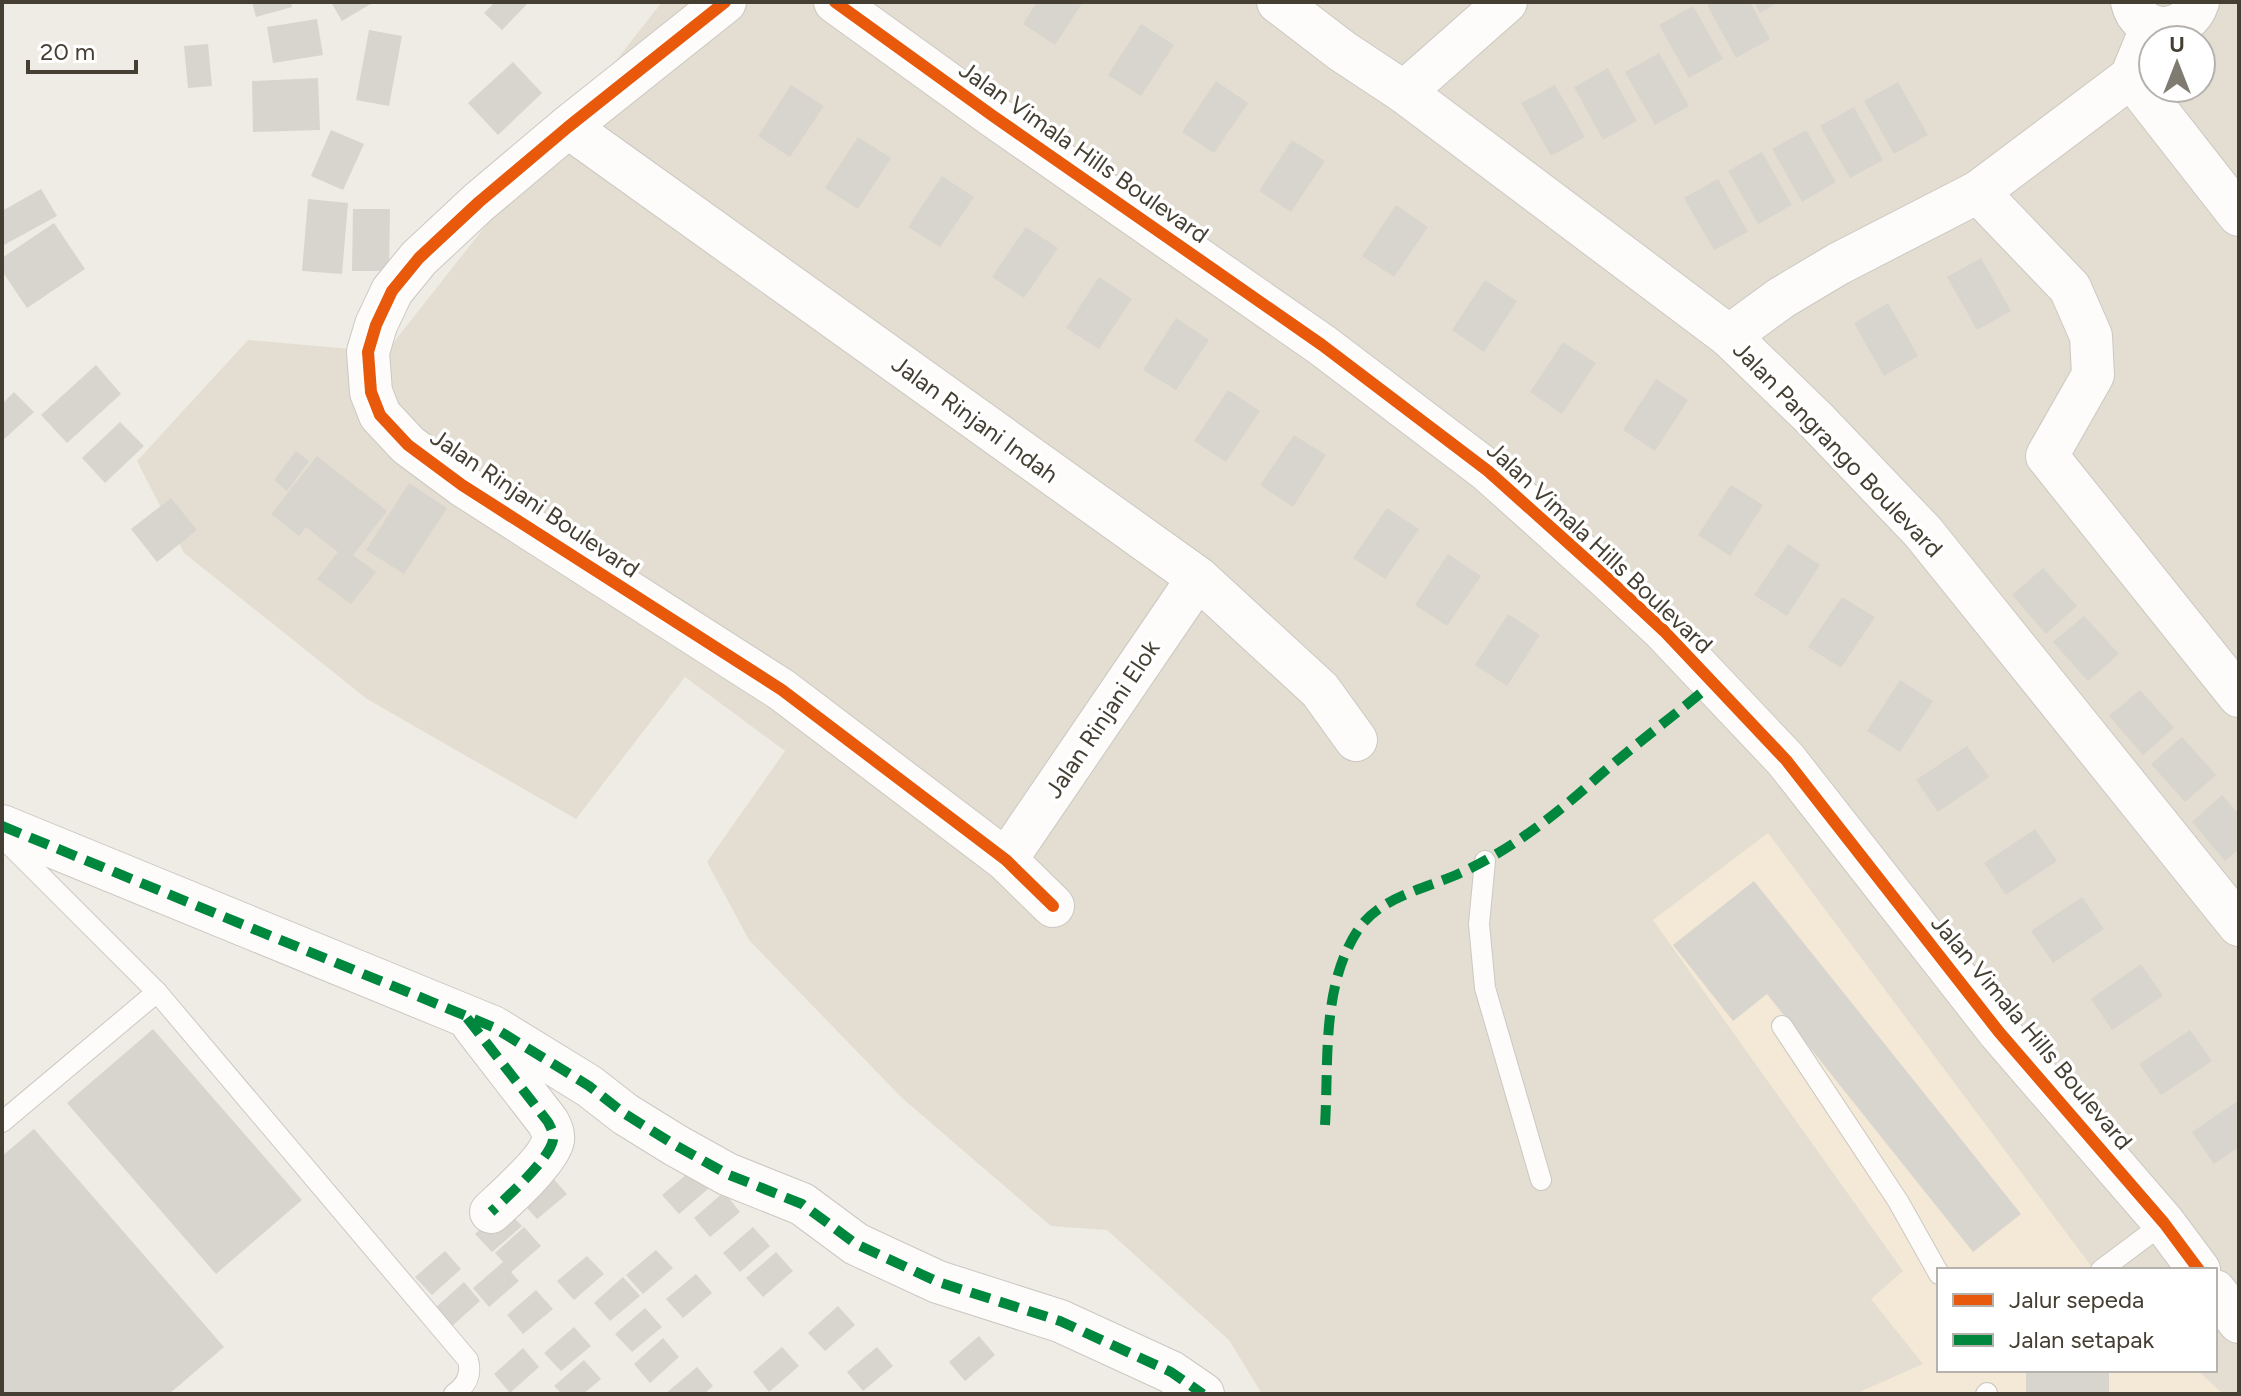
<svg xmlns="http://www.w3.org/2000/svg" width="2241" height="1396" font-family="Figtree,sans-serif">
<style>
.residential{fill:#e4ded2;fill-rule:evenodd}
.commercial{fill:#f4e9d6}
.building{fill:#d8d5ce}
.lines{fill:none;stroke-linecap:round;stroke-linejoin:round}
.service-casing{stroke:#cbc8c1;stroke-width:22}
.minor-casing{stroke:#cbc8c1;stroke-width:44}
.service{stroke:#fdfcfb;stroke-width:20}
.minor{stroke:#fdfcfb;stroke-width:42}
.quiet{stroke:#00873e;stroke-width:10;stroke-dasharray:20 10;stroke-linecap:butt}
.cycleway-casing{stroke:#fff;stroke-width:17}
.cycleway{stroke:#e8590c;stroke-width:12}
.labels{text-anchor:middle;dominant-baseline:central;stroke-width:7;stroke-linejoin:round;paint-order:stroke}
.street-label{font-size:24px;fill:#453e32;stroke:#fff}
</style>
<rect width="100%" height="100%" fill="#efece5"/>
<path class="residential" d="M662,2H2239V1394H1262L1229,1340L1107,1230L1051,1226L902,1098L749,940L707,862L785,751L685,677L576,819L367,699L184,553L137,461L248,340L386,352ZM2153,40H2201V88H2153ZM1939,1270H2215V1370H1939Z"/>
<polygon class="commercial" points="1768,833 2094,1270 1939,1270 1939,1370 2197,1370 2223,1394 1855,1394 1923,1364 1871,1299 1903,1271 1653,920"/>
<g class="building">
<polygon points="252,2 291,2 292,7 256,17"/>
<polygon points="331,2 374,2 342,21"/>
<polygon points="495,2 529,2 502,30 484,13"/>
<polygon points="1037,2 1083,2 1055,45 1023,24"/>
<polygon points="1712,2 1750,2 1770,39 1736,58 1707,5"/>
<polygon points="1754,2 1779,2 1760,13"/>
<polygon points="1693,6 1723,59 1689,78 1659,25"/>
<polygon points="317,19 323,55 273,63 267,27"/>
<polygon points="1141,24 1174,45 1141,96 1108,75"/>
<polygon points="369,30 402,36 389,106 356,100"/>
<polygon points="208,44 212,86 188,88 184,46"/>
<polygon points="1659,53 1689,106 1655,125 1625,72"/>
<polygon points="513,62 542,93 498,135 468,103"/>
<polygon points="1608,68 1637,121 1603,140 1574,87"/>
<polygon points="318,78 320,130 253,132 252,81"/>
<polygon points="1216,81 1248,103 1214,153 1182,132"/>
<polygon points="1898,82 1928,135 1894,154 1864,101"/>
<polygon points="791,85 824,106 790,157 758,136"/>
<polygon points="1555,85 1585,137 1551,156 1521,103"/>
<polygon points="1854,107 1883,160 1850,178 1820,126"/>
<polygon points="331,130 364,144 343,190 311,176"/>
<polygon points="1806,130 1836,182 1802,202 1772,149"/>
<polygon points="858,137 891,158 858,209 825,188"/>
<polygon points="1292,140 1325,161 1291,212 1259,191"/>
<polygon points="1762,152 1792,205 1758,224 1728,171"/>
<polygon points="942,176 974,197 940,247 908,227"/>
<polygon points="1718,179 1748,232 1714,250 1684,198"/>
<polygon points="41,189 57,216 2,246 2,211"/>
<polygon points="308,199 348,203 342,274 302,271"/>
<polygon points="1396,205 1428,227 1394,277 1362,256"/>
<polygon points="353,209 390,209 389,271 352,271"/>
<polygon points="54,223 85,269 27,308 2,271 2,258"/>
<polygon points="1026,227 1058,248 1024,298 992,277"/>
<polygon points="1981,258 2011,311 1977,330 1947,277"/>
<polygon points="1099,277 1132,299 1099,349 1066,328"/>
<polygon points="1485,280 1517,301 1484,352 1452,330"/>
<polygon points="1888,303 1918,356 1884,376 1854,323"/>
<polygon points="1176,318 1209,340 1176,390 1143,370"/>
<polygon points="1563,342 1596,363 1562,414 1530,392"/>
<polygon points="96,365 121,394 67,443 41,415"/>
<polygon points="1656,379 1688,400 1655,451 1623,430"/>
<polygon points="1228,390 1260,411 1226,462 1194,441"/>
<polygon points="14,392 34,412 2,441 2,404"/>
<polygon points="120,422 144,446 105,483 82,458"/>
<polygon points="1294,435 1326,455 1293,507 1260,485"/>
<polygon points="296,451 309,461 287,491 274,480"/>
<polygon points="317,456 387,511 353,555 376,572 351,604 317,579 338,552 306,527 299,536 271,514"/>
<polygon points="409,483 447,508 404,574 366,550"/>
<polygon points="1731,485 1763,505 1730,556 1698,535"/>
<polygon points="171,498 197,530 157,562 131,529"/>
<polygon points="1387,508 1419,529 1385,579 1353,558"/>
<polygon points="1788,544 1820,565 1787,616 1754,595"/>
<polygon points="1448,554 1481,576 1447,626 1415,605"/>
<polygon points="2043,568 2077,606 2046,634 2012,595"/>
<polygon points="1842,597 1875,617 1841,668 1808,647"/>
<polygon points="1508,614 1540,635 1507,686 1475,665"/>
<polygon points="2084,616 2119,654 2088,681 2053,642"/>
<polygon points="1900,680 1933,701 1900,752 1867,731"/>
<polygon points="2140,690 2174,728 2143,755 2109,716"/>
<polygon points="2182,737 2216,775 2185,802 2151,764"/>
<polygon points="1967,746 1989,777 1938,812 1916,780"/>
<polygon points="2222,795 2239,814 2239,849 2225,861 2192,822"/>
<polygon points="2035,829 2057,861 2006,895 1984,863"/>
<polygon points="1754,881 2021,1214 1973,1252 1767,994 1733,1021 1673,945"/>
<polygon points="2082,897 2104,929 2053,963 2031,931"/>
<polygon points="2141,964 2163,996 2112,1030 2091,999"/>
<polygon points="153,1029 302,1200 216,1274 67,1103"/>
<polygon points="2190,1030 2212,1061 2161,1095 2139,1064"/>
<polygon points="2239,1100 2239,1147 2214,1164 2192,1132"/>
<polygon points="34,1129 224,1347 169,1394 2,1394 2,1156"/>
<polygon points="692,1170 709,1188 679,1214 662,1195"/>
<polygon points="550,1175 567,1194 537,1219 520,1200"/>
<polygon points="724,1192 740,1212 710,1237 694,1218"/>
<polygon points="505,1208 522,1226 492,1252 475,1234"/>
<polygon points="524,1227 541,1246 511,1272 519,1281 489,1307 473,1288 503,1262 495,1253"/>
<polygon points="753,1227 770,1246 740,1272 723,1253"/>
<polygon points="656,1250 673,1268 643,1294 626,1275"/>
<polygon points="445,1251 461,1269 432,1295 415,1277"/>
<polygon points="776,1252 793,1271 763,1297 746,1278"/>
<polygon points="587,1256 604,1274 574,1300 557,1281"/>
<polygon points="696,1274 712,1293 683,1318 666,1299"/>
<polygon points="623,1277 640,1296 610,1321 594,1303"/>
<polygon points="464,1282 480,1301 451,1327 435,1308"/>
<polygon points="536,1290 553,1309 523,1334 507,1315"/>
<polygon points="838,1306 855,1325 825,1351 808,1333"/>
<polygon points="645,1308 662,1327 632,1352 615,1334"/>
<polygon points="574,1327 591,1346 561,1371 544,1353"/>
<polygon points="979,1336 995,1355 965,1381 949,1362"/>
<polygon points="663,1338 679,1357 650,1383 634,1364"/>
<polygon points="782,1347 799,1366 769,1392 753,1372"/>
<polygon points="877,1347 893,1366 863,1391 847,1372"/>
<polygon points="523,1348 539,1367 510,1393 494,1374"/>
<polygon points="584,1360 601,1379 583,1394 562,1394 554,1386"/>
<polygon points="697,1367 713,1386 704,1394 665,1394"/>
<rect x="2026" y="1370" width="83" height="24"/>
</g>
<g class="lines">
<defs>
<g id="service">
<path d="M2,837L157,992L468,1360C472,1375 466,1386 454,1394"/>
<polyline points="1485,861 1479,924 1485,988 1541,1180"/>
<polyline points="1782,1026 1898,1201 1939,1274"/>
<polyline points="2,1122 157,992"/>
<polyline points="2101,1270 2164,1223"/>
<polyline points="1986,1394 1987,1393"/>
</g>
<g id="minor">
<polyline points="725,2 568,127 479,202 419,258 392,291 376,325 368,352 371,392 380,415 408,445 462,485 782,690 1006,860 1053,906"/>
<polyline points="835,2 993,116 1322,345 1488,471 1605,576 1664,631 1786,760 1999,1032 2164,1223 2199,1270"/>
<polyline points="1278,2 1342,51 1404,92 1729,336 1815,419 1923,532 2239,925"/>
<path d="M2132,2C2140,38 2188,35 2198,2"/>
<polyline points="2152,26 2131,77 1978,192 2070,288 2091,336 2093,375 2047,456 2239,696"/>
<polyline points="2131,77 2239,215"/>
<polyline points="1404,92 1506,2"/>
<polyline points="568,127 1198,578 1320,690 1356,740"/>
<polyline points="1729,336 1781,298 1838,264 1978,192"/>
<polyline points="2,826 493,1027 589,1086 625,1114 675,1145 727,1174 802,1204 856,1244 938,1282 1060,1321 1171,1372 1203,1394"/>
<polyline points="1006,860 1198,578"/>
<path d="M473,1025L548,1122C551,1128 554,1133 553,1140C549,1160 506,1198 491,1212"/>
<polyline points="2215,1291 2239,1322"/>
</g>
</defs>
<use href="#service" class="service-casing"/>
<use href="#minor" class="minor-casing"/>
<use href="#service" class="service"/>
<use href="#minor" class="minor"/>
<g class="quiet">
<polyline points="2,826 493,1027 589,1086 625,1114 675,1145 727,1174 802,1204 856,1244 938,1282 1060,1321 1171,1372 1203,1394"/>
<path d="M467,1018L548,1122C551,1128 554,1133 553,1140C549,1160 506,1198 491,1212"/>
<path d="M1325,1125C1329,1061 1321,986 1358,930C1379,898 1423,889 1456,875C1510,851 1557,814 1600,775C1637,743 1676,714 1713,683"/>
</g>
<defs>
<g id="cycleway">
<polyline points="725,2 568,127 479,202 419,258 392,291 376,325 368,352 371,392 380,415 408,445 462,485 782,690 1006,860 1053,906"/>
<polyline points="835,2 993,116 1322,345 1488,471 1605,576 1664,631 1786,760 1999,1032 2164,1223 2199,1270"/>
</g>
</defs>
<use href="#cycleway" class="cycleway-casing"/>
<use href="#cycleway" class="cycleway"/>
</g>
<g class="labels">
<g class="street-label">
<text transform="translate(1084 152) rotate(35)">Jalan Vimala Hills Boulevard</text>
<text transform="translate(975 419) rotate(36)">Jalan Rinjani Indah</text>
<text transform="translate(1838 449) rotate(46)">Jalan Pangrango Boulevard</text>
<text transform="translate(535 503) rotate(34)">Jalan Rinjani Boulevard</text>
<text transform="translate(1600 547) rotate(43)">Jalan Vimala Hills Boulevard</text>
<text transform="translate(1102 719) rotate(-56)">Jalan Rinjani Elok</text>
<text transform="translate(2032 1032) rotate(50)">Jalan Vimala Hills Boulevard</text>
</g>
</g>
<rect width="2241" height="1396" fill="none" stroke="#453e32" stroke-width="8"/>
<rect x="1937" y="1268" width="280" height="104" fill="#ffffff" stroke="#b5b2ad" stroke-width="2"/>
<rect x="1953" y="1294" width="40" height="12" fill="#e8590c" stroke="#b5b2ad" stroke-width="2"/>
<text x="2009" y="1308" font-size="24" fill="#453e32">Jalur sepeda</text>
<rect x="1953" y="1334" width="40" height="12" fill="#00873e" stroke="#b5b2ad" stroke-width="2"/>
<text x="2009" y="1348" font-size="24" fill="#453e32">Jalan setapak</text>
<g transform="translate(2177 64)"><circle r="38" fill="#ffffff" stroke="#b5b2ad" stroke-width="2"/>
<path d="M0-6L14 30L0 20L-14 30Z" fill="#807b71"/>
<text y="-12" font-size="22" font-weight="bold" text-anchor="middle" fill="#453e32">U</text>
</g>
<path d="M28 60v12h108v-12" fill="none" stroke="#453e32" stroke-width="4"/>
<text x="40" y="60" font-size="24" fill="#453e32" stroke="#ffffff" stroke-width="6" paint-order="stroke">20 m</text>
</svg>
